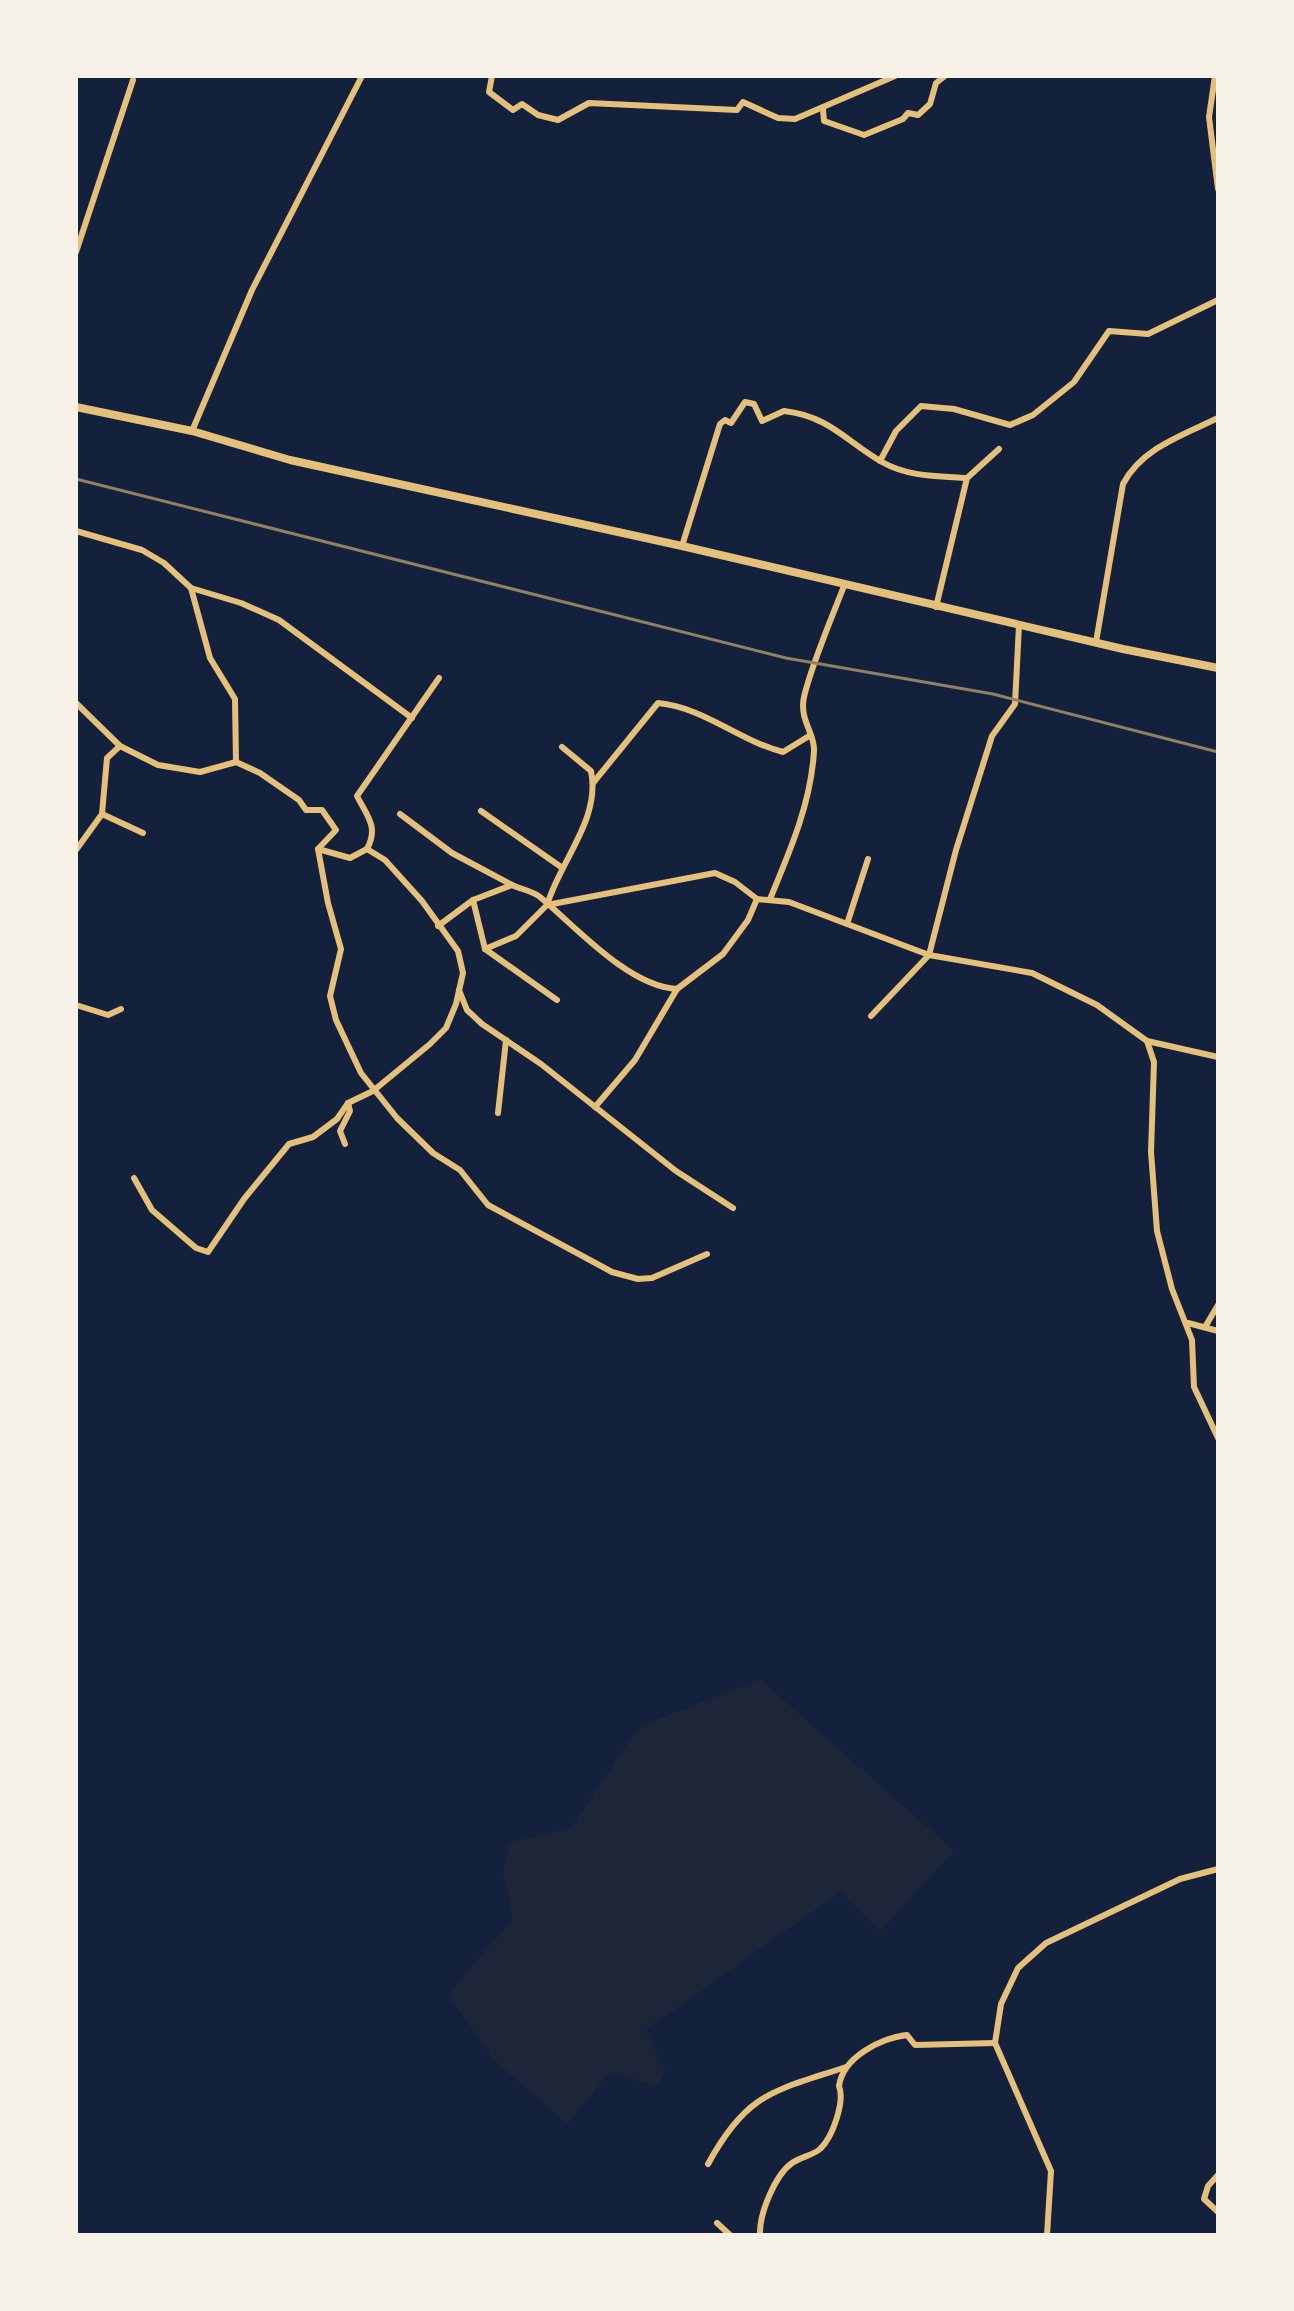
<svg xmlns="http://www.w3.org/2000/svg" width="1294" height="2311" font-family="'Fira Sans',sans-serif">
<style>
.green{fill:#1d2539}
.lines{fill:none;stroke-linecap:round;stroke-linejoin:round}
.minor{stroke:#e5c07b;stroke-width:6}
.secondary{stroke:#e5c07b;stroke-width:8}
.rail{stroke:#918062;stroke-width:3}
</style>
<rect width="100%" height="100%" fill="#14213d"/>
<polygon class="green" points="760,1679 954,1851 880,1931 840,1892 646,2030 665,2071 657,2086 609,2073 567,2124 494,2060 448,1995 513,1918 503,1872 510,1842 571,1828 639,1727"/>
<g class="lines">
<g class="minor">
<polyline points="492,76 489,92 513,110 522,104 538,115 558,120 589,103 737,110 743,102 778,118 795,119 895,76"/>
<polyline points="1215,76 1209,117 1218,189"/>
<polyline points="823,109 824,121 864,135 903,119 908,113 918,115 930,104 936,83 945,76"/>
<polyline points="76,252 133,80"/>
<polyline points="192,431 252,290 362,76"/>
<polyline points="880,461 896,431 921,406 954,409 1010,425 1033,415 1074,382 1109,331 1148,334 1218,300"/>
<polyline points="76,531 142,550 164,563 191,588 241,603 279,620 412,718"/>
<path d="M682,546L720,424L725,420L731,423L745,402L754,404L762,421L784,411C829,416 847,442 882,462C908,477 938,476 967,478L999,449"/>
<polyline points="191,588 210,658 235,699 236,762"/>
<polyline points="936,607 967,478"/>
<path d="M1096,642L1123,484C1142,448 1183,435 1218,418"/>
<polyline points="76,703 120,746 158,765 200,772 236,762 260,773 299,800 306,810 322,810 336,830 318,849 350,858 367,849 385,860 422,901 458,951 463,973 456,1004 446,1028 430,1044 373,1091 348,1103 337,1119 313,1137 289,1144 244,1199 208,1252 196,1248 152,1210 134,1178"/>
<path d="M593,783L658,703C703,707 740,741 783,752L809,736"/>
<polyline points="481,811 561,867"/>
<polyline points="102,814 143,833"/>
<polyline points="400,814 452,853 512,885"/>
<polyline points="318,849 328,903 341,949 330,996 336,1020 361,1073 397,1118 433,1153 460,1170 488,1205 612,1272 638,1279 652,1278 707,1254"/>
<path d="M367,849C379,827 367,816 357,796L439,678"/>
<polyline points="76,850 102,814 107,758 120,746"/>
<path d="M770,899C790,851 811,803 814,751C815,733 799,720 804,697C811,666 832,617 844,586"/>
<path d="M473,900L512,885C520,889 533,891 540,897C575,926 629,987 677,989L723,954L748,920L757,899"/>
<path d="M547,905C560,861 601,819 591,771L562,747"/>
<polyline points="847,924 868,859"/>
<polyline points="438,926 473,900 485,949 516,936 547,905 715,873 735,882 757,899 789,902 929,955 1032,973 1097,1005 1147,1041 1218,1057"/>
<polyline points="485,949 557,1000"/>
<polyline points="459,990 467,1010 482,1024 541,1064 676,1171 733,1208"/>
<polyline points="76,1005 108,1015 121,1009"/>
<polyline points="871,1016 929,955 956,850 992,736 1015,704 1019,625"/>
<polyline points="1147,1041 1154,1062 1151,1152 1157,1231 1172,1289 1192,1340 1194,1387 1218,1438"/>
<polyline points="595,1107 635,1060 677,989"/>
<polyline points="498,1113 506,1040"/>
<polyline points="345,1144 340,1131 350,1111 348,1103"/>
<polyline points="1188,1323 1218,1331"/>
<polyline points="1205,1327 1218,1305"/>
<path d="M708,2164C747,2092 774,2091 846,2067"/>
<polyline points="1218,2175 1208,2186 1204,2199 1218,2212"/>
<polyline points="717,2223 730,2235"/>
<path d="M760,2235C759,2214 775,2175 792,2163C800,2157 814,2155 820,2149C833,2137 845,2101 839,2086C843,2057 881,2038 907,2035L915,2045L995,2043"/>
<polyline points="1047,2235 1051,2171 995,2043 1001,2004 1018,1968 1046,1943 1180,1879 1218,1869"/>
</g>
<polyline class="secondary" points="76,407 192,431 290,460 682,546 1123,649 1218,668"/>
<polyline class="rail" points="76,479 786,658 993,694 1218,752"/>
</g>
<rect width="1294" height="2311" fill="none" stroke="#f6f1e7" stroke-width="156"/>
</svg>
